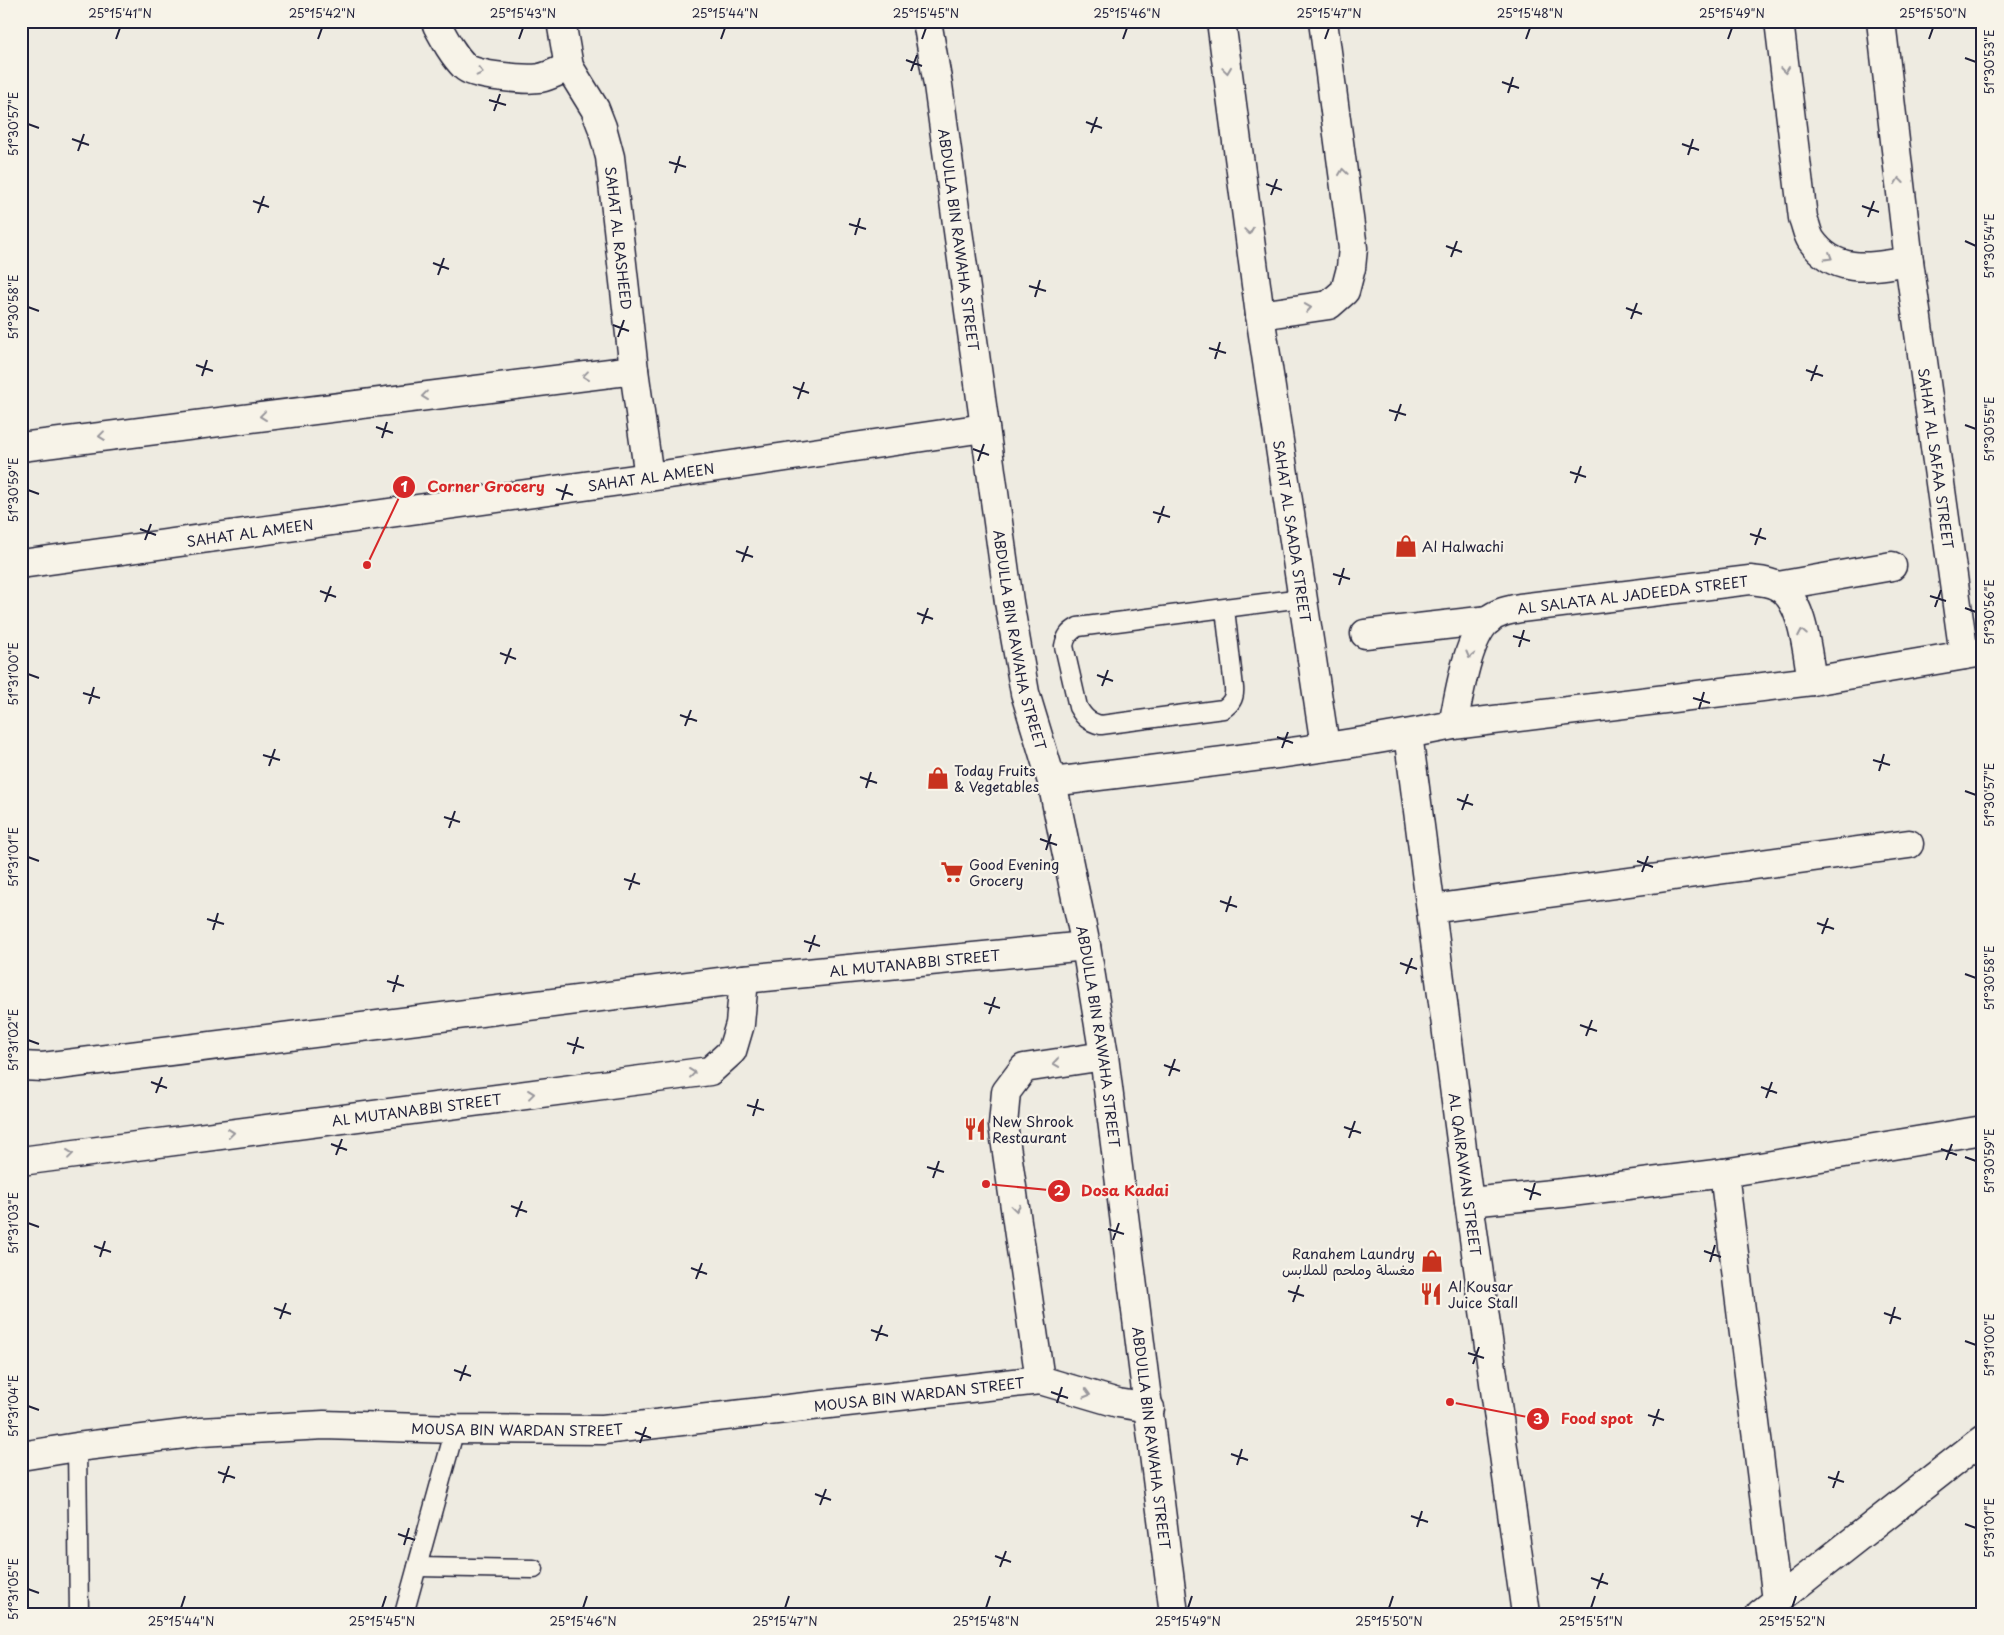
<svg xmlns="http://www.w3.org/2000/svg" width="2004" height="1635" font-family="'Playpen Sans','Playpen Sans Arabic',sans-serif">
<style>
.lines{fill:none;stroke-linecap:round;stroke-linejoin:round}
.service-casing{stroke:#22223b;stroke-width:21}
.minor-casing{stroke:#22223b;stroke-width:31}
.service{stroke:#f7f3e8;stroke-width:18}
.minor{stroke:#f7f3e8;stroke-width:28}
.oneway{stroke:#97959a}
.ticks{fill:none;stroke:#22223b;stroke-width:2}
.labels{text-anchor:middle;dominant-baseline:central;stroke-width:4.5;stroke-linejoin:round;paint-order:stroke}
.street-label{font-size:14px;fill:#22223b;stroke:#f7f3e8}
.poi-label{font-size:14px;fill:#22223b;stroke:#f7f3e8;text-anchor:start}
.leader{fill:none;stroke:#d62828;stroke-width:2}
.callout-dot{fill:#d62828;stroke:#f7f3e8;stroke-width:2}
.mark-label{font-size:15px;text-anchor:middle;font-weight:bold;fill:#fff}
.callout-label{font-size:15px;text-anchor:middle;font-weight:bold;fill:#d62828;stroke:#f7f3e8;stroke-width:4.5;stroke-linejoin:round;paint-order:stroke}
.neatline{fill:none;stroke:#22223b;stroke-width:2}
.ticks-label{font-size:12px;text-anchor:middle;fill:#22223b}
</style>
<rect width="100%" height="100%" fill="#eeebe1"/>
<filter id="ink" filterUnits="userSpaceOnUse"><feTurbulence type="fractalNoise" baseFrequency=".02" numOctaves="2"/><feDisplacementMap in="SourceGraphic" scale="10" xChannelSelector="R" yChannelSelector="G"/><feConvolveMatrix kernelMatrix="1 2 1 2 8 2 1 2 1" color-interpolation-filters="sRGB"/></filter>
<g filter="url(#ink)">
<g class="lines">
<defs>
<g id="service">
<path d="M1225,609L1234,688C1235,698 1231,704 1223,709L1101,725C1089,722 1084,718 1078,707L1064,646C1066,636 1069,632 1078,627L1302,598"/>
<polyline points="77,1447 79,1614"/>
<polyline points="417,1567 534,1569"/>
<polyline points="404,1614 455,1429"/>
</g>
<g id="minor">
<path d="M437,21V25C445,40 453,55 465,67C474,76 526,80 540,78C550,76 560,70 569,67"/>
<path id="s1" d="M561,21L569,67L595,109L602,127L610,157L634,370L649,477"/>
<path id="s2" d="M927,21L938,85L1009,602L1025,693L1052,782L1086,946L1104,1056L1174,1614"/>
<path id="s3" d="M1221,21L1260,315L1325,746"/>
<path d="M1779,21L1803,218C1806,225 1807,234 1811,240C1836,276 1872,267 1909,261L1881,21"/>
<path id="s4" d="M1909,261L1964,655"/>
<polyline points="1260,315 1329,305 1345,291 1351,268 1353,248 1323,21"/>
<polyline points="21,447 634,370"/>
<path id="s5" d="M21,564L649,477L984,428"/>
<polyline points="1778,586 1892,566"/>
<polyline points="1365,634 1489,620"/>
<path id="s6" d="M1453,725C1459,696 1467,639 1488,620C1498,612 1509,610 1520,608L1750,580C1759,581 1768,581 1777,586C1804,599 1807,654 1812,681"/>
<path id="s7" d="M1408,734L1469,1202L1526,1614"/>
<path d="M1052,782C1185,765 1321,752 1453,725L1812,681L1983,652"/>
<polyline points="1431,909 1909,844"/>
<path id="s8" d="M21,1066L43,1067L744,979L1086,946"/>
<path id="s9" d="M21,1161L710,1071L732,1051L740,1024L744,979"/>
<polyline points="1724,1173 1777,1600"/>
<polyline points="1469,1202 1563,1193 1724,1173 1983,1130"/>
<polyline points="1040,1380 1003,1125 1006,1092 1024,1068 1104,1056"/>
<path id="s10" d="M21,1456L77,1447L201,1432L324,1425L455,1429L603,1430L1040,1380L1118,1403L1150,1408"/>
<polyline points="1760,1614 1983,1439"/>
</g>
</defs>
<use href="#service" class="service-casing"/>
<use href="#minor" class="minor-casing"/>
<use href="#service" class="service"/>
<use href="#minor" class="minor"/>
</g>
<defs><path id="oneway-chevron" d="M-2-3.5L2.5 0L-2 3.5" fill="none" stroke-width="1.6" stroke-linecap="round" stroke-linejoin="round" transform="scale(1.25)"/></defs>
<g class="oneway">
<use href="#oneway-chevron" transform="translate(1227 70) rotate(82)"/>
<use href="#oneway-chevron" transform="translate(1785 70) rotate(83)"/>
<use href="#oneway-chevron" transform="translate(480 72) rotate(13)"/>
<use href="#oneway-chevron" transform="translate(1343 172) rotate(-98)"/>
<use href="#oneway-chevron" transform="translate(1899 181) rotate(-97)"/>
<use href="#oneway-chevron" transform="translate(1249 231) rotate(82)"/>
<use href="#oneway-chevron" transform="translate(1829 257) rotate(31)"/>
<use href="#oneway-chevron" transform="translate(1308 308) rotate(-9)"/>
<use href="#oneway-chevron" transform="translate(586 376) rotate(173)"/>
<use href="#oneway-chevron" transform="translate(425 396) rotate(173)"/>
<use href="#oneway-chevron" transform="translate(263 416) rotate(173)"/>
<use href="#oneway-chevron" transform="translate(102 436) rotate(173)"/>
<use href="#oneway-chevron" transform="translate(1802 633) rotate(-101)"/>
<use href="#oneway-chevron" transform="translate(1470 655) rotate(104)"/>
<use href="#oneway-chevron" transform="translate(1056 1063) rotate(172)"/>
<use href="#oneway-chevron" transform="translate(692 1073) rotate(-7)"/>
<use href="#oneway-chevron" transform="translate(531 1094) rotate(-7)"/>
<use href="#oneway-chevron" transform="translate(231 1133) rotate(-7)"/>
<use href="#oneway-chevron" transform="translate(70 1154) rotate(-7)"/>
<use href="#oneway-chevron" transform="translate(1016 1208) rotate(82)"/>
<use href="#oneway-chevron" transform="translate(1087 1394) rotate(16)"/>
</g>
</g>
<path class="ticks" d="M116,39L120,28M318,39L322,28M519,39L523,28M721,39L725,28M922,39L926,28M1123,39L1127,28M1325,39L1329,28M1526,39L1530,28M1728,39L1732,28M1929,39L1933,28M1965,58L1976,62M906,60L922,66M911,71L917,55M1502,82L1519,88M1508,93L1513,77M489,100L506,105M494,111L500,94M1086,122L1102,128M28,124L39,128M1091,133L1097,117M72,139L89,145M1682,144L1699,150M78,151L84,134M1688,155L1693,139M669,162L686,167M675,173L680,156M1266,184L1282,190M1271,195L1277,179M253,201L269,207M1862,206L1879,212M258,213L264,196M1868,217L1874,201M849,224L866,229M855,235L860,218M1965,241L1976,246M1446,246L1462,252M1451,257L1457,241M433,263L449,269M438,275L444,258M1029,286L1046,291M1035,297L1040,280M28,307L39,311M1626,308L1642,314M1631,319L1637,303M613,325L629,331M618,337L624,320M1209,348L1226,353M1215,359L1220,342M196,365L213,371M1806,370L1823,376M202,376L207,360M1811,381L1817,365M793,387L809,393M798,399L804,382M1389,410L1406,415M1395,421L1401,404M1965,425L1976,429M376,427L393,433M382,438L387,422M973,449L989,455M978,461L984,444M1570,472L1586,477M1575,483L1581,466M556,489L573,495M28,490L39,494M562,500L567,484M1153,512L1170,517M1158,523L1164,506M140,529L156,535M1750,534L1766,539M145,540L151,524M1755,545L1761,528M736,551L753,557M742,562L748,546M1333,574L1350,579M1339,585L1344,568M320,591L336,597M1930,596L1946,601M325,602L331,586M1935,607L1941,590M1965,608L1976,612M917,613L933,619M922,624L928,608M1513,636L1530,641M1519,647L1524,630M500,653L516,659M505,664L511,648M28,674L39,678M1097,675L1113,681M1102,686L1108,670M83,693L100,698M1693,698L1710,703M89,704L94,687M1699,709L1704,692M680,715L697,721M685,726L691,710M1277,737L1293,743M1282,748L1288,732M263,755L280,760M1873,760L1890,765M269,766L275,749M1879,771L1884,754M860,777L877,783M866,788L871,772M1965,791L1976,795M1457,799L1473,805M1462,810L1468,794M444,817L460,822M449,828L455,811M1040,839L1057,845M1046,850L1051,834M28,857L39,861M1637,861L1653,867M1642,872L1648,856M624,879L640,884M629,890L635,873M1220,901L1237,907M1226,912L1231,896M207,919L224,924M1817,923L1834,929M213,930L218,913M1822,934L1828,918M804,941L820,946M809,952L815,935M1400,963L1417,969M1406,974L1412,958M1965,974L1976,978M387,981L404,986M393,992L398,975M984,1003L1000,1008M989,1014L995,997M1580,1025L1597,1031M1586,1036L1592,1020M28,1040L39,1044M567,1043L584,1048M573,1054L578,1037M1164,1065L1180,1071M1169,1076L1175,1059M151,1082L167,1088M1761,1087L1777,1093M156,1093L162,1077M1766,1098L1772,1082M747,1105L764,1110M753,1116L758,1099M1344,1127L1361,1133M1349,1138L1355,1121M331,1144L347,1150M1941,1149L1957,1155M336,1155L342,1139M1965,1157L1976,1161M1946,1160L1952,1144M927,1167L944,1172M933,1178L939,1161M1524,1189L1541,1195M1530,1200L1535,1183M511,1206L527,1212M516,1217L522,1201M28,1223L39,1227M1108,1229L1124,1234M1113,1240L1119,1223M94,1246L111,1252M1704,1251L1721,1257M100,1257L105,1241M1710,1262L1715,1245M691,1268L707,1274M696,1279L702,1263M1288,1291L1304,1296M1293,1302L1299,1285M274,1308L291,1314M1884,1313L1901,1319M280,1319L286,1303M1890,1324L1895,1307M871,1330L888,1336M876,1341L882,1325M1965,1341L1976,1345M1468,1353L1484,1358M1473,1364L1479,1347M454,1370L471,1376M460,1381L466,1365M1051,1392L1068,1398M1057,1403L1062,1387M28,1406L39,1410M1648,1415L1664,1420M1653,1426L1659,1409M635,1432L651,1438M640,1443L646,1427M1231,1454L1248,1460M1237,1465L1242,1449M218,1472L235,1478M1828,1477L1844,1482M223,1483L229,1466M1833,1488L1839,1471M815,1494L831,1500M820,1505L826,1489M1411,1516L1428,1522M1965,1524L1976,1528M1417,1527L1422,1511M398,1534L415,1540M404,1545L409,1528M995,1556L1011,1562M1000,1567L1006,1551M1591,1578L1608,1584M28,1589L39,1593M1597,1589L1603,1573M181,1608L185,1596M382,1608L386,1596M583,1608L587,1596M785,1608L789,1596M986,1608L990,1596M1188,1608L1192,1596M1389,1608L1393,1596M1591,1608L1595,1596M1792,1608L1796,1596"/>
<defs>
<symbol id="shop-bare" viewBox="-9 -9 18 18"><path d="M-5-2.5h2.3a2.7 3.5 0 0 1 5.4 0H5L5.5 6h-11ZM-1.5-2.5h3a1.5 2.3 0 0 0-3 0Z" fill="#c8321e" stroke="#f7f3e8" stroke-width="2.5" paint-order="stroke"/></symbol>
<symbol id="supermarket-bare" viewBox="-9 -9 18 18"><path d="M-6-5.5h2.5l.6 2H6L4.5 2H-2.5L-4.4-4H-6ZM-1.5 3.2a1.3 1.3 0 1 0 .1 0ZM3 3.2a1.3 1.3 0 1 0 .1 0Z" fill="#c8321e" stroke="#f7f3e8" stroke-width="2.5" paint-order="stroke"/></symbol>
<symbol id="restaurant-bare" viewBox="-9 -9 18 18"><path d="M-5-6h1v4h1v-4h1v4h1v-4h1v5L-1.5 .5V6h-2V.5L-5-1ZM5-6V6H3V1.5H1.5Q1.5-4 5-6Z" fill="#c8321e" stroke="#f7f3e8" stroke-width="2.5" paint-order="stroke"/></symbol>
</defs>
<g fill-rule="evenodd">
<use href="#shop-bare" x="1390" y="530" width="32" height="32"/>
<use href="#shop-bare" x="922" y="762" width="32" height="32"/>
<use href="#supermarket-bare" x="936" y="856" width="32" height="32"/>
<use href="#restaurant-bare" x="959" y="1113" width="32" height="32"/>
<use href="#shop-bare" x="1416" y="1245" width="32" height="32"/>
<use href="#restaurant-bare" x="1415" y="1278" width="32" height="32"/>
</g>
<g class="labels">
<g class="street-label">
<text stroke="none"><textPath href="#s1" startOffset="228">SAHAT AL RASHEED</textPath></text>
<text stroke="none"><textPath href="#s2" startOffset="221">ABDULLA BIN RAWAHA STREET</textPath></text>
<text stroke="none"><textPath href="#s4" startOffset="199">SAHAT AL SAFAA STREET</textPath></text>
<text stroke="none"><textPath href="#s5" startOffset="636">SAHAT AL AMEEN</textPath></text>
<text stroke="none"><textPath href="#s3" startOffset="515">SAHAT AL SAADA STREET</textPath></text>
<text stroke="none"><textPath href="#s5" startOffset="231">SAHAT AL AMEEN</textPath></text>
<text stroke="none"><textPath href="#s6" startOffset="260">AL SALATA AL JADEEDA STREET</textPath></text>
<text stroke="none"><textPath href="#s2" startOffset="626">ABDULLA BIN RAWAHA STREET</textPath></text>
<text stroke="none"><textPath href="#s8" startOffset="900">AL MUTANABBI STREET</textPath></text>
<text stroke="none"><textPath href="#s2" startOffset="1031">ABDULLA BIN RAWAHA STREET</textPath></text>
<text stroke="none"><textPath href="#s9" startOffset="399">AL MUTANABBI STREET</textPath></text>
<text stroke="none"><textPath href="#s7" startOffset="444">AL QAIRAWAN STREET</textPath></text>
<text stroke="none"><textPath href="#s10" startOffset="902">MOUSA BIN WARDAN STREET</textPath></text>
<text stroke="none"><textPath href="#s10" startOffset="498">MOUSA BIN WARDAN STREET</textPath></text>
<text stroke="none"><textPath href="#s2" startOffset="1436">ABDULLA BIN RAWAHA STREET</textPath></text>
</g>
<g class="poi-label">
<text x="1422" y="546">Al Halwachi</text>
<text x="954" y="770">Today Fruits<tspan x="954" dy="16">&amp; Vegetables</tspan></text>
<text x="969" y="864">Good Evening<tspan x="969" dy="16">Grocery</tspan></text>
<text x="992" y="1121">New Shrook<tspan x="992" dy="16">Restaurant</tspan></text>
<text x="1415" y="1253" text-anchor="end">Ranahem Laundry<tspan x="1415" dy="16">مغسلة وملحم للملابس</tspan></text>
<text x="1448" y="1286">Al Kousar<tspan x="1448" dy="16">Juice Stall</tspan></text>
</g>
</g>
<path class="leader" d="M367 565L404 487M986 1184L1059 1191M1450 1402L1538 1419"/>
<g class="callout-dot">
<circle cx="367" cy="565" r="5"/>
<circle cx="986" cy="1184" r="5"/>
<circle cx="1450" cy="1402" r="5"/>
<circle cx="404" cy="487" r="12"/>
<circle cx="1059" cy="1191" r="12"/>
<circle cx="1538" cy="1419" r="12"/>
</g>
<g class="mark-label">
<text x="404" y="492">1</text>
<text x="1059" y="1196">2</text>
<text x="1538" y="1424">3</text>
</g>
<g class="callout-label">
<text x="486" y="492">Corner Grocery</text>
<text x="1125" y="1196">Dosa Kadai</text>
<text x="1597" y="1424">Food spot</text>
</g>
<rect width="2004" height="1635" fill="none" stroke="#f7f3e8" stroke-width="55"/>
<rect x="28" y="28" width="1948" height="1580" class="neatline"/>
<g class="ticks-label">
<text x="120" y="18">25°15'41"N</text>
<text x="322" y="18">25°15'42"N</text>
<text x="523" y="18">25°15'43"N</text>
<text x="725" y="18">25°15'44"N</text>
<text x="926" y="18">25°15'45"N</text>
<text x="1127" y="18">25°15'46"N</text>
<text x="1329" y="18">25°15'47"N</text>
<text x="1530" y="18">25°15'48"N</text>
<text x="1732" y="18">25°15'49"N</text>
<text x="1933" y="18">25°15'50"N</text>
<text transform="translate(1990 62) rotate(-90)" y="4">51°30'53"E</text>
<text transform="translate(14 124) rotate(-90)" y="4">51°30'57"E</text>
<text transform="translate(1990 246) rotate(-90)" y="4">51°30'54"E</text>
<text transform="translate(14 307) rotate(-90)" y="4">51°30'58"E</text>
<text transform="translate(1990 429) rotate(-90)" y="4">51°30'55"E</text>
<text transform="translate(14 490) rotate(-90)" y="4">51°30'59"E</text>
<text transform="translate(1990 612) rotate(-90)" y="4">51°30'56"E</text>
<text transform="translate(14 674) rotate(-90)" y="4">51°31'00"E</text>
<text transform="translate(1990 795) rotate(-90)" y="4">51°30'57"E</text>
<text transform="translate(14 857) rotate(-90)" y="4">51°31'01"E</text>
<text transform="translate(1990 978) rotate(-90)" y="4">51°30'58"E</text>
<text transform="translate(14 1040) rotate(-90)" y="4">51°31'02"E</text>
<text transform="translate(1990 1161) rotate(-90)" y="4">51°30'59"E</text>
<text transform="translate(14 1223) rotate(-90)" y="4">51°31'03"E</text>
<text transform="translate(1990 1345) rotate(-90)" y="4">51°31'00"E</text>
<text transform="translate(14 1406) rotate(-90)" y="4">51°31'04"E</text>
<text transform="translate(1990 1528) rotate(-90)" y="4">51°31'01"E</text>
<text transform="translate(14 1589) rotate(-90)" y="4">51°31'05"E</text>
<text x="181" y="1626">25°15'44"N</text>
<text x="382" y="1626">25°15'45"N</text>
<text x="583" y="1626">25°15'46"N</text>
<text x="785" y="1626">25°15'47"N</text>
<text x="986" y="1626">25°15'48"N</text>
<text x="1188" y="1626">25°15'49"N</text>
<text x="1389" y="1626">25°15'50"N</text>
<text x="1591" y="1626">25°15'51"N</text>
<text x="1792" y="1626">25°15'52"N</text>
</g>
</svg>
